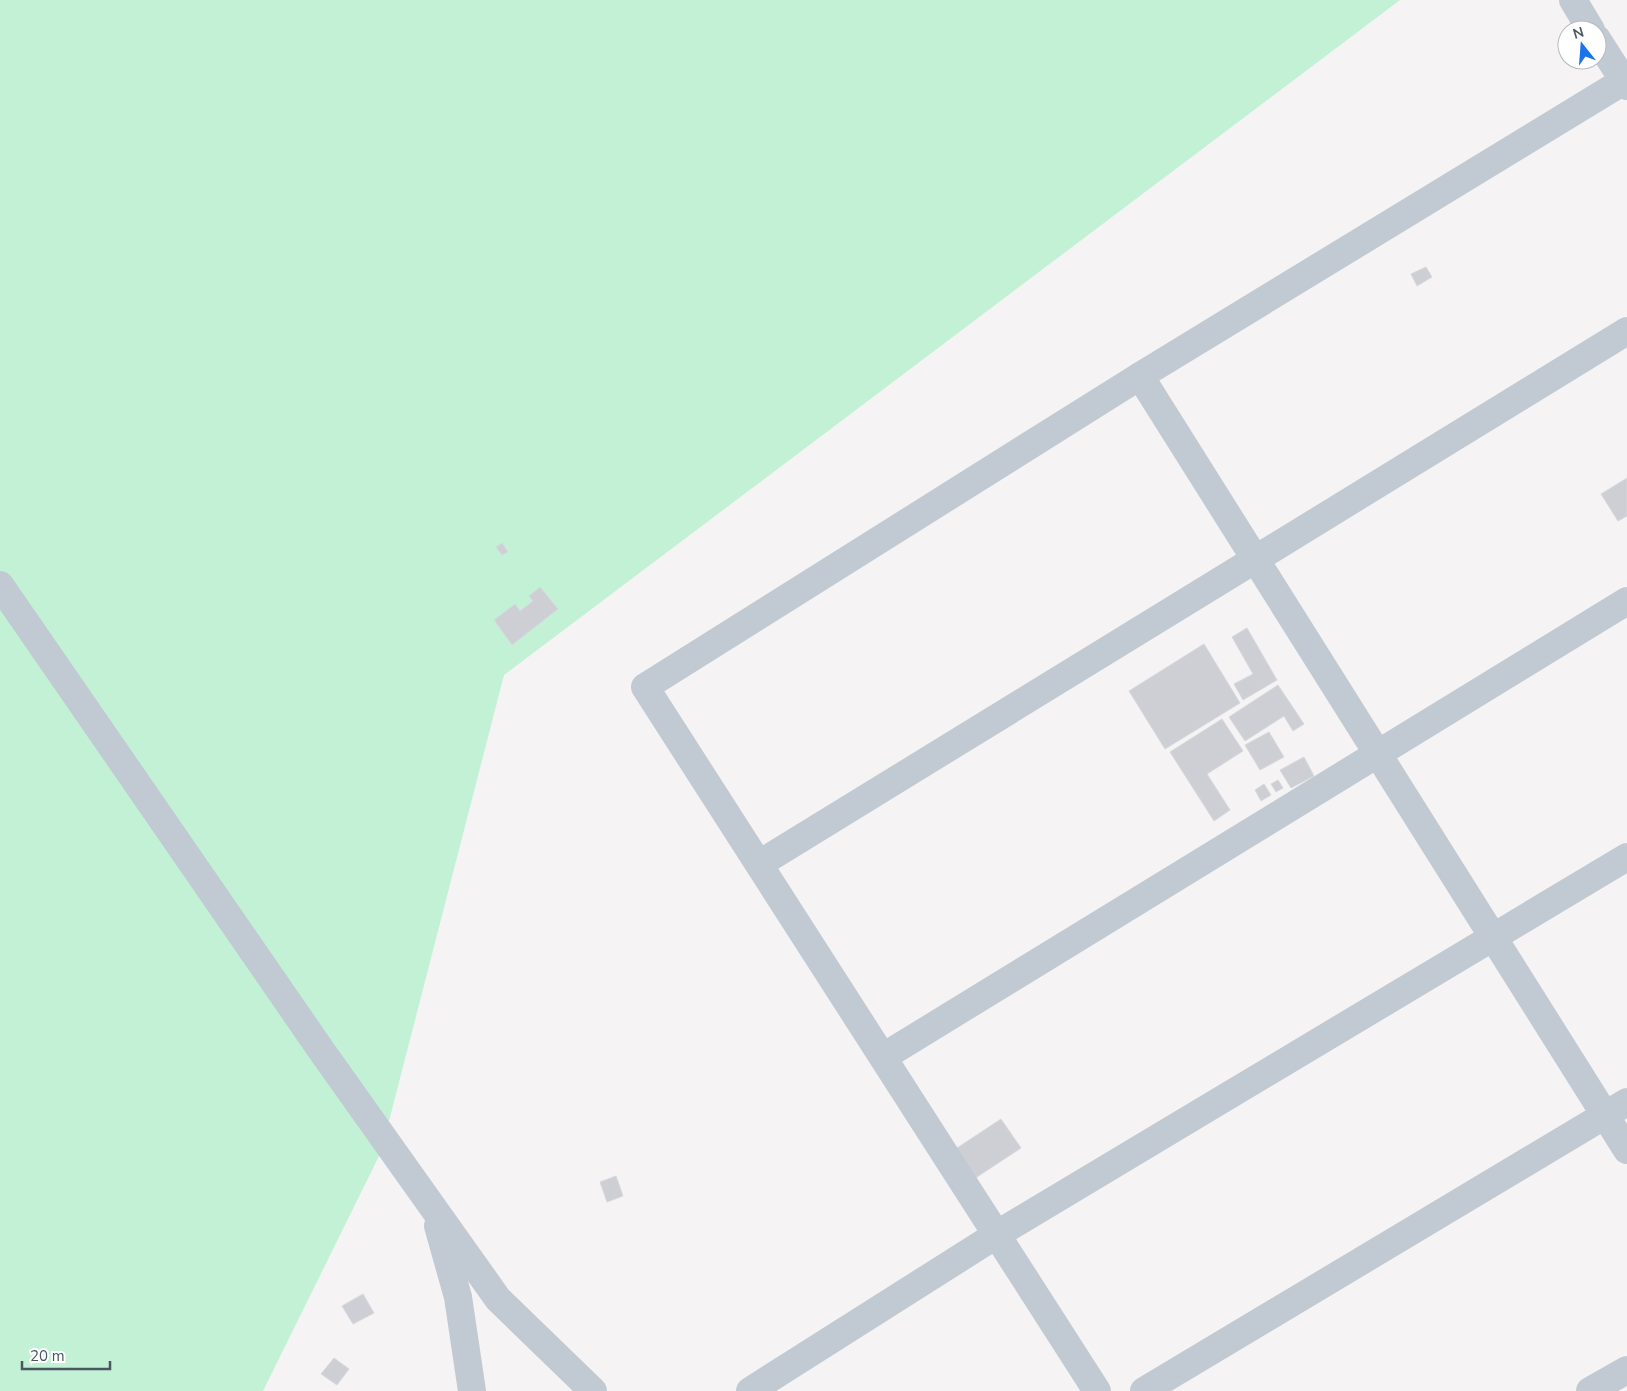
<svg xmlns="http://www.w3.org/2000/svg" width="1627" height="1391" font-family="'Nunito Sans',sans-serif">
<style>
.green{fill:#c3f1d5}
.building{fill:#cdcfd5;stroke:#d7d9de}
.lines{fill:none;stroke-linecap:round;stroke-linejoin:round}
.street{stroke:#c1cad2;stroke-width:28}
</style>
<rect width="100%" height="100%" fill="#f5f3f3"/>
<polygon class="green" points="0,0 1400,0 504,675 381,1152 263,1391 0,1391"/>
<g class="building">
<polygon points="1426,267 1432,277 1417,286 1411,274"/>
<polygon points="1627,478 1627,516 1618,521 1601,494"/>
<polygon points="502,543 508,552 502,555 496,547"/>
<polygon points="540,587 558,609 512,645 494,620 515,604 520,611 533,601 529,596"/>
<polygon points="1247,628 1277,680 1243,700 1234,684 1253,674 1232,637"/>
<polygon points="1204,644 1240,703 1165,749 1129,691"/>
<polygon points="1278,685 1304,724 1293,731 1284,716 1245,741 1229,717"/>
<polygon points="1222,719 1243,751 1207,774 1230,810 1214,821 1170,752"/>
<polygon points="1269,732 1284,757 1260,770 1245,745"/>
<polygon points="1304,757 1314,776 1291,788 1280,770"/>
<polygon points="1278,780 1283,788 1276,792 1271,784"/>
<polygon points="1264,784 1271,795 1261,801 1255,790"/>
<polygon points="1001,1119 1021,1148 974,1179 954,1150"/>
<polygon points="616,1176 623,1196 607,1202 600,1182"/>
<polygon points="363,1294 374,1313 353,1324 342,1306"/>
<polygon points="334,1358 349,1369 337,1385 321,1374"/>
</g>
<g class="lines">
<g class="street">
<polyline points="1573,0 1591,30"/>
<polyline points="1597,39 1627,86"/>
<polyline points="1140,376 1627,1150"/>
<polyline points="0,585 321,1050 498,1299 593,1391"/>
<polyline points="759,864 1627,331"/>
<polyline points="883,1057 1627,601"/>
<polyline points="438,1226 458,1297 472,1391"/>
<polyline points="750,1391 1004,1230 1627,857"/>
<polyline points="1097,1391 645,687 1140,376 1627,79"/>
<polyline points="1144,1391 1627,1102"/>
<polyline points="1590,1391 1627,1370"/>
</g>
</g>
<g transform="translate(1582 45) rotate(343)"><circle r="24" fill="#ffffff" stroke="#b7bbc0"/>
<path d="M0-4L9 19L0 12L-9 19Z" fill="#1a73e8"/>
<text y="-8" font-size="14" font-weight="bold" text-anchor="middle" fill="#4a5661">N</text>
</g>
<path d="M22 1361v8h88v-8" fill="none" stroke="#4a5661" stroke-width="2.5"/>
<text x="30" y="1361" font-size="15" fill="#4a5661" stroke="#ffffff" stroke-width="4" paint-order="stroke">20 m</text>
</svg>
